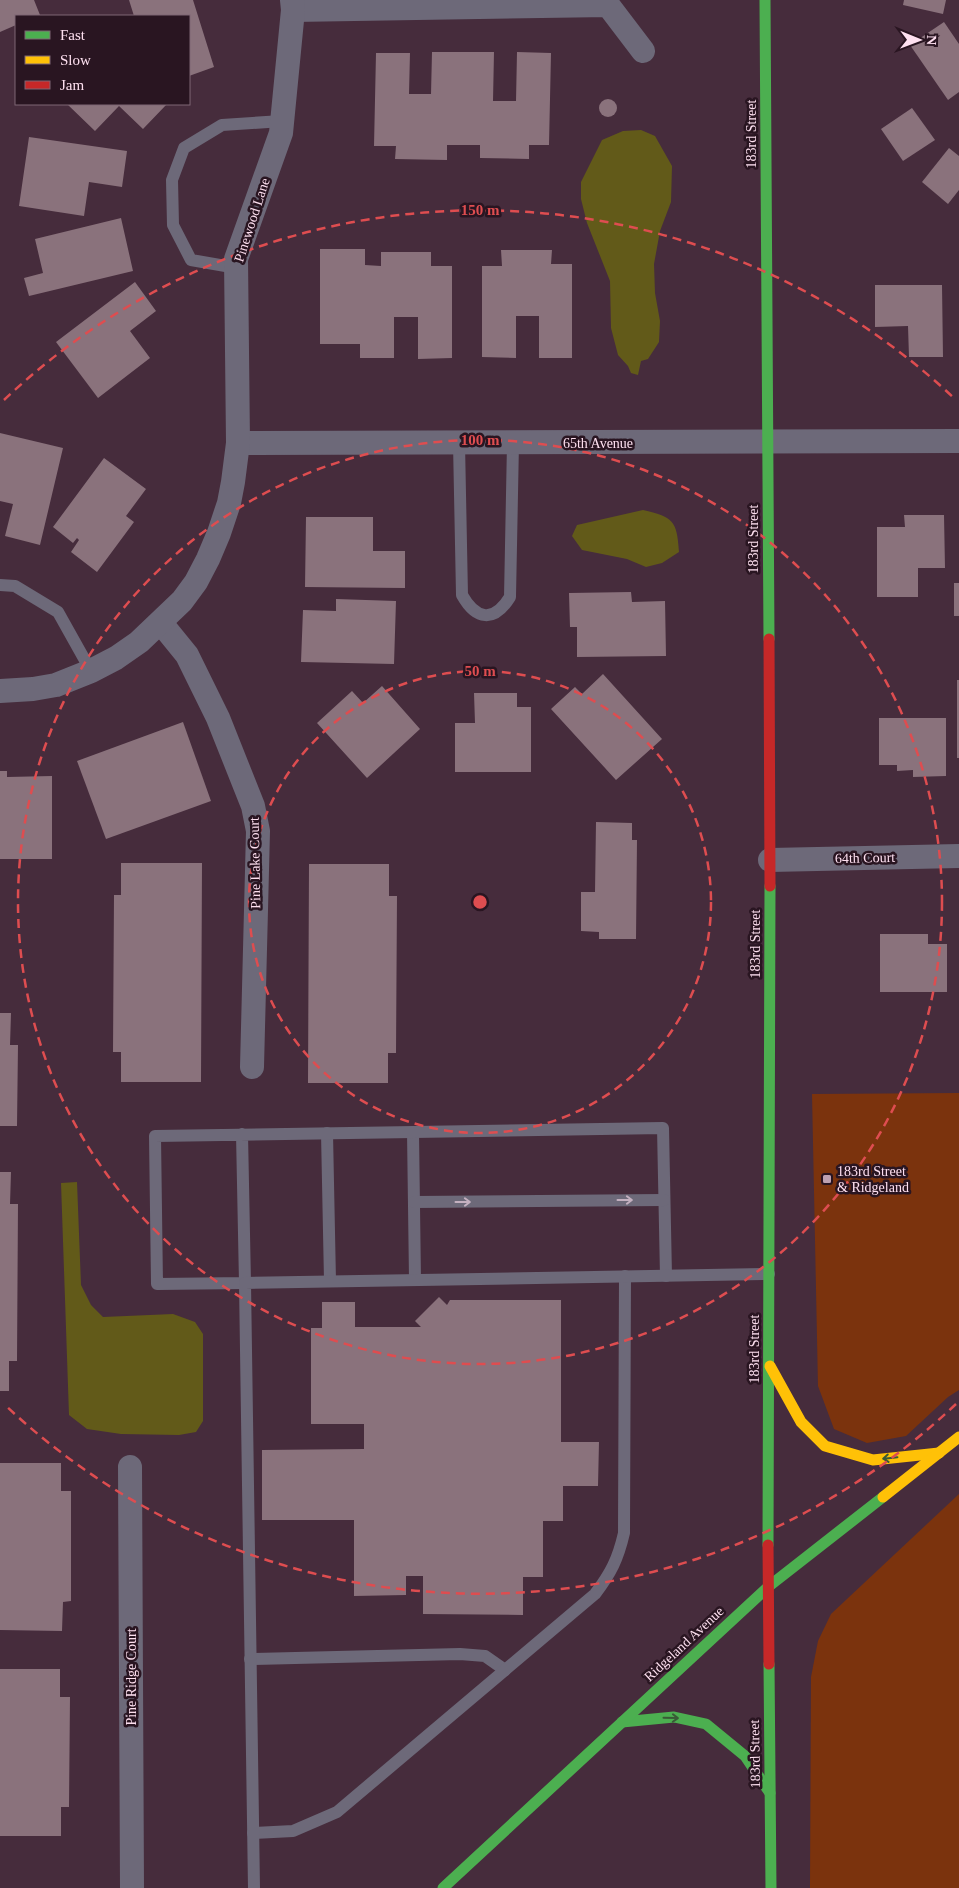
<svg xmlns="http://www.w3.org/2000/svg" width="959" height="1888" font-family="Georgia,serif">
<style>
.green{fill:#7b330d}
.water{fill:#625a19}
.building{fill:#8a727c}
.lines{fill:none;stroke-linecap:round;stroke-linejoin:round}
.lane{stroke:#6d6979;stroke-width:12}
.street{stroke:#6d6979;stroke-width:24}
.fast{stroke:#4caf50;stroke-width:11}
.slow{stroke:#ffc107;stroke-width:11}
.jam{stroke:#c62828;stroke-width:11}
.oneway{stroke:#c4b0c0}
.oneway2{stroke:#395a36}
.ring{fill:none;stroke:#de4d50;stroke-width:2.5;stroke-dasharray:9 6}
.poi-dot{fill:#bea1b1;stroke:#291521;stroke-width:2}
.labels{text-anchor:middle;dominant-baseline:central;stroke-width:5;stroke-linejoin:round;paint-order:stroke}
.street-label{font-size:14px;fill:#fee0f0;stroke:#291521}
.poi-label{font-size:14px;fill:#fee0f0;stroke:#291521;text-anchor:start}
.centre{fill:#de4d50;stroke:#291521;stroke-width:2.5}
.ring-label{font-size:15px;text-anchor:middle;font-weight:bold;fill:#de4d50;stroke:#291521;stroke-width:5;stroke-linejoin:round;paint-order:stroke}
</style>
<rect width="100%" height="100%" fill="#462c3c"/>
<g class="green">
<polygon points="959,1093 959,1390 948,1397 906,1436 867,1443 834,1429 818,1386 812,1094"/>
<polygon points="959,1494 959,1888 810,1888 811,1677 818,1641 831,1614"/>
</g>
<g class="water">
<polygon points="641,130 655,136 672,166 671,202 660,231 654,264 655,293 660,321 659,342 648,359 641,361 638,375 631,373 628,366 618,355 611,328 610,281 587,223 581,199 581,182 602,140 623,131"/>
<path d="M643,510C673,517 677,520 679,552L662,563L646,567L627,559L582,550L572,536L577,525Z"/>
<polygon points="77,1182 81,1285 91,1305 103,1317 173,1314 195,1322 203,1334 203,1421 196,1432 179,1435 121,1434 87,1429 69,1415 61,1183"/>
</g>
<g class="building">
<polygon points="0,0 34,0 40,15 16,16 16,25 0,32"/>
<polygon points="129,0 193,0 214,67 189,76 189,16 134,16"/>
<polygon points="904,0 946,0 943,14 903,5"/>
<polygon points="944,22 959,44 959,92 948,100 910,45"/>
<polygon points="432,52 494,52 493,101 516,101 517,52 551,53 549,145 529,145 529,159 480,158 480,145 447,145 447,160 395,159 396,146 374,146 376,53 410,53 409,94 431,94"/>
<circle cx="608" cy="108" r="9"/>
<polygon points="67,104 167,104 143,129 119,106 95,131"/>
<polygon points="912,108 935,140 903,161 881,129"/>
<polygon points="29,137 127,151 122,187 89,182 84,216 19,206"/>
<polygon points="949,148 959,156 959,190 948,204 922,182"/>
<polygon points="121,218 133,271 29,296 24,278 43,273 35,239"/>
<polygon points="320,249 365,249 365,265 381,266 381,252 431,252 431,266 452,266 452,358 418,359 418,317 394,317 394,358 360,358 360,344 320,344"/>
<polygon points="501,250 552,250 551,264 572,264 572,358 539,358 539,316 516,316 516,358 482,357 482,266 502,266"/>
<polygon points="135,282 156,311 130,331 150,358 98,398 56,342"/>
<polygon points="875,285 942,285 943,357 909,357 908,326 875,327"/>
<polygon points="0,433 63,448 40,545 5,536 13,504 0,501"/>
<polygon points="104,458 146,489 126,516 134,522 97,572 71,552 79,540 77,538 73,543 53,527"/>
<polygon points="904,515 944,515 945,568 918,568 918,597 877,597 877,527 905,527"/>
<polygon points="306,517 373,517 373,551 405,551 405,588 305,587"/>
<rect x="954" y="583" width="5" height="33"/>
<polygon points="631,592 632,602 665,601 666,656 577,657 577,627 570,627 569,593"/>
<polygon points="336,599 396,601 394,664 301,662 303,610 336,611"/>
<polygon points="603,674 662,739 616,780 551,709 575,687 582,694"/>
<rect x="957" y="680" width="2" height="78"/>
<polygon points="382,686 420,729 367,778 317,723 352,691 363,703"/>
<polygon points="474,693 517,693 517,707 531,707 531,772 455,772 455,723 475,723"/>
<polygon points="879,718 946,718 946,776 913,777 913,770 897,771 897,765 879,765"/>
<polygon points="183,722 211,801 106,839 77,761"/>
<polygon points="0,771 7,771 7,777 52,776 52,859 0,859"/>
<polygon points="596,822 632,823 632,840 637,840 636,939 599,939 599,932 581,931 581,892 595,892"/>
<polygon points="121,863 202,863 201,1082 121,1082 121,1052 113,1052 114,895 121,895"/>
<polygon points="309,864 389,864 389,896 397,896 396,1053 388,1053 388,1083 308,1083"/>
<polygon points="880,934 928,934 928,944 947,944 947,992 880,992"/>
<polygon points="0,1013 11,1013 10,1045 18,1045 17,1126 0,1126"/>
<polygon points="0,1172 11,1172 10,1204 18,1204 17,1361 9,1361 9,1391 0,1391"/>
<polygon points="439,1297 447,1305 450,1300 561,1300 561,1442 599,1442 598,1486 563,1486 563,1521 543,1521 543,1577 523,1577 523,1615 423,1614 423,1576 406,1576 406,1595 354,1596 354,1520 262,1520 262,1450 364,1449 364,1424 311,1424 311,1328 322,1328 322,1302 355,1302 355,1327 421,1327 415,1321"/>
<polygon points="0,1463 61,1463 61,1491 71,1491 71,1601 63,1602 62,1631 0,1630"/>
<polygon points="0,1669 60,1669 60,1697 70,1697 69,1807 61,1807 61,1836 0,1836"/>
</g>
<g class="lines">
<g class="lane">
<polyline points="237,268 191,260 173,225 172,180 184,148 222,125 282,121"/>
<path d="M459,443L462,595C476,620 494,623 510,597L513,443"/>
<polyline points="0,585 15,586 58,612 91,671"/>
<polyline points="413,1132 415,1280"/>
<polyline points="327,1133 330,1281"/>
<polyline points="242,1134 245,1283 157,1284 155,1136 663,1128 666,1276"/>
<polyline points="414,1202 664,1200"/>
<polyline points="250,1659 460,1654 485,1656 505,1670"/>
<path d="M253,1833L293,1831L337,1812L595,1594C611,1573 618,1559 624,1533L625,1276"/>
<polyline points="254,1888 245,1283 769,1274"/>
</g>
<g class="street">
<polyline points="293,10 608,5 643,51"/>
<polyline points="238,443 959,441"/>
<polyline points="161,623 187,655 218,718 253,806 258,831 252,1067"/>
<polyline points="0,691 33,689 56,685 91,671 116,658 139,642 182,601 196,582 208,559 219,533 229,503 233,482 238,443 236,259 281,133 293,10 292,0"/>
<polyline points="770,860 959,856"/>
<polyline points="130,1467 132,1888"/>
</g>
<g class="fast">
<polyline points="765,0 769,639"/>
<polyline points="768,1545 770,886"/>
<polyline points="769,1664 771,1888"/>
<polyline points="622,1722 674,1717 706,1724 745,1756 770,1793"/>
<polyline points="443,1888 768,1587 883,1497"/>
</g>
<g class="slow">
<polyline points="770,1366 801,1422 825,1446 873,1460 939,1453"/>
<polyline points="883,1497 959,1437"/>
</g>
<g class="jam">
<polyline points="769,639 770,886"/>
<polyline points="768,1545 769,1664"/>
</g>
</g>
<defs><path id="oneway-shaft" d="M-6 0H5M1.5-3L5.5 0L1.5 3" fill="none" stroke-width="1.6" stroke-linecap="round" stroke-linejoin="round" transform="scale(1.25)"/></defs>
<g class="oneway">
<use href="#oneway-shaft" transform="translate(625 1200)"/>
<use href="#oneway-shaft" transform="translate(463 1202)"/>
</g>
<g class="oneway2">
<use href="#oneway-shaft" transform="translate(890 1458) rotate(174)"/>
<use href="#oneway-shaft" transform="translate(671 1718) rotate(1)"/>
</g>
<g class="ring">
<circle cx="480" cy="902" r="231"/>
<circle cx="480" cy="902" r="462"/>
<path d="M956 1404A692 692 0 0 1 4 1404M4 400A692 692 0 0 1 956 400"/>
</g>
<rect class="poi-dot" x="822" y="1174" width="10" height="10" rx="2.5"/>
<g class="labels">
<g class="street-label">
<text transform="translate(751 134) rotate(-90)">183rd Street</text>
<text transform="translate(252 220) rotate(-72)">Pinewood Lane</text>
<text x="598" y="443">65th Avenue</text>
<text transform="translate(753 539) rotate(-90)">183rd Street</text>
<text transform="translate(865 858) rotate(-1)">64th Court</text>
<text transform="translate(255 863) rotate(-91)">Pine Lake Court</text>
<text transform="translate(755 944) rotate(-90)">183rd Street</text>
<text transform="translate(754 1349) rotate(-90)">183rd Street</text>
<text transform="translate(684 1644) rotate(-43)">Ridgeland Avenue</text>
<text transform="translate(131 1677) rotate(-90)">Pine Ridge Court</text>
<text transform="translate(755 1754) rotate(-91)">183rd Street</text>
</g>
<g class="poi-label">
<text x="837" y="1171">183rd Street<tspan x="837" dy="16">&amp; Ridgeland</tspan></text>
</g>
</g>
<circle cx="480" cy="902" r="8" class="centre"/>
<g class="ring-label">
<text x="480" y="215">150 m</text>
<text x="480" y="445">100 m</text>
<text x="480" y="676">50 m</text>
</g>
<rect x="15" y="15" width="175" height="90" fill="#291521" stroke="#7e6674"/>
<rect x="25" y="31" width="25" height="8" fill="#4caf50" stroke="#7e6674"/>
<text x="60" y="40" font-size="15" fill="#fee0f0">Fast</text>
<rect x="25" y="56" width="25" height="8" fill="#ffc107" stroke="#7e6674"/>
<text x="60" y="65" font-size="15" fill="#fee0f0">Slow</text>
<rect x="25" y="81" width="25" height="8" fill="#c62828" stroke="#7e6674"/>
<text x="60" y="90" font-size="15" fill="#fee0f0">Jam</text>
<g transform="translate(919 40) rotate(91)" stroke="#291521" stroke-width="4" paint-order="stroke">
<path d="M0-4L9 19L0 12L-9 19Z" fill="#fee0f0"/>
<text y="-8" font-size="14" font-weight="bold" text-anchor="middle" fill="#fee0f0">N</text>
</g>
</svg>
